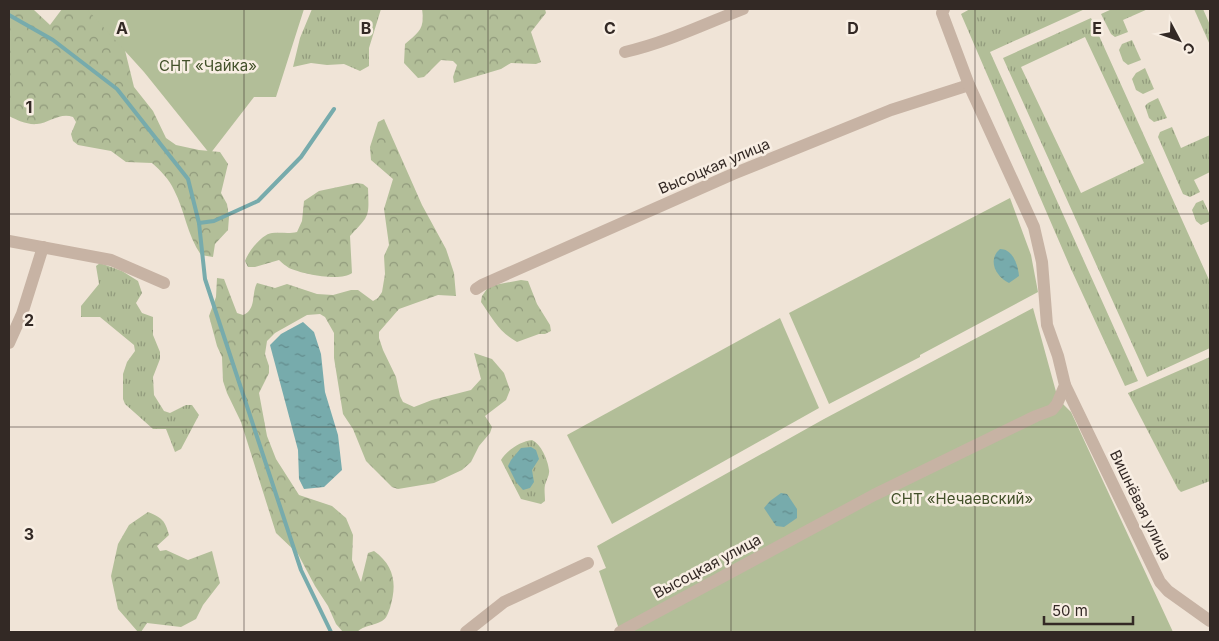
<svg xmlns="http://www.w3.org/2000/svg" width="1219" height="641" font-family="Inter,sans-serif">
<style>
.grass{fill:url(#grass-tufts);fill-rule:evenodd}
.forest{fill:url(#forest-crowns)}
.garden{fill:#b2be98}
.water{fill:url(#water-ripples)}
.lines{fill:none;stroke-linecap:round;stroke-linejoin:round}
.stream{stroke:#77abac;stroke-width:4}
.minor{stroke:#c7b3a4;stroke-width:12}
.grid{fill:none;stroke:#332925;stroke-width:1;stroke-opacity:0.55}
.labels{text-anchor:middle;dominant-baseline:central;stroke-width:5;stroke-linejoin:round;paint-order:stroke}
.park-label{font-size:15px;fill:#43512a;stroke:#f8eee3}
.street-label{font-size:15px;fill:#332925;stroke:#f8eee3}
.grid-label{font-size:16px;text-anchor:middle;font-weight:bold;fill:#332925;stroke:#f8eee3;stroke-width:5;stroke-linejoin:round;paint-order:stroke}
</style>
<defs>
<pattern id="grass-tufts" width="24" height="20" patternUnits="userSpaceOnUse" patternTransform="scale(1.25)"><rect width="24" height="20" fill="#b2be98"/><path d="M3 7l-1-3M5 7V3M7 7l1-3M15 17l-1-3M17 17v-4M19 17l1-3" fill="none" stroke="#919a7c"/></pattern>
<pattern id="forest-crowns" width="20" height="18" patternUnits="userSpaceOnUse" patternTransform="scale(1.25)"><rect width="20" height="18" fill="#b2be98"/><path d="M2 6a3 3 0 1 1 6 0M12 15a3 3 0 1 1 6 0" fill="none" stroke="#919a7c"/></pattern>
<pattern id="water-ripples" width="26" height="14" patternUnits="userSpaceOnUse" patternTransform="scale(1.25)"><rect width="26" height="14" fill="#77abac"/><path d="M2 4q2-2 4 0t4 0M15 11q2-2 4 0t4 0" fill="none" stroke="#628b8c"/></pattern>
</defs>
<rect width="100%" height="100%" fill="#f0e4d7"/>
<g class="grass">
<polygon points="312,9 381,9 369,48 369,66 360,71 344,64 327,65 311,63 293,67 300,38"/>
<polygon points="970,9 1085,9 990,52 1138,381 1125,386 1071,269 961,14"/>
<polygon points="1112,9 1148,9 1123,20 1128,32 1115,37 1111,34 1101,14"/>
<polygon points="1194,9 1203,9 1210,25 1210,45"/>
<path d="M1091,18L1210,282V348L1147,377L1003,58ZM1085,37L1144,163L1081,193L1021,67Z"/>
<polygon points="1132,40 1141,60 1128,65 1123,61 1119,50 1122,44"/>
<polygon points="1145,68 1154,89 1143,94 1136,90 1132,79 1136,73"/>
<polygon points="1158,98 1167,118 1154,122 1149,118 1145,106 1148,103"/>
<polygon points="1172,127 1181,148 1210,135 1210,172 1194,180 1200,192 1190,197 1183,194 1158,137 1160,132"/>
<polygon points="1203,200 1210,215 1210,221 1201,225 1196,221 1192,210 1196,203"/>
<polygon points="100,263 122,271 138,281 142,293 136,303 142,313 153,317 153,335 160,352 160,359 153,377 154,395 164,411 170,413 186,405 192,405 199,415 181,449 175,452 166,429 153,429 125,404 123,399 123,374 127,362 135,351 134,345 100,317 81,317 81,306 99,284 96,266"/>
<polygon points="1210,357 1210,481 1181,492 1178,489 1128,393"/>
<path d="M532,440C541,444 548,460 549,470C550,475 546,480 545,485C544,490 545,495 545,501L541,504L521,499L501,460C506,451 521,441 532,440Z"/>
</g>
<g class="forest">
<path d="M9,9H33L50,25L62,9H100L121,34L134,87L153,111L166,138L176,145L199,150L220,152L228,164L221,193L227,204L229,217L228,230L215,244L213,257L201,255C187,235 185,211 174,190C169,179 161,171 152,163L126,162L111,151L78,145L73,141L71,134L76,122L73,117C60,112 49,123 37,124C27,125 17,120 9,116Z"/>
<path d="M422,9H545L546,13L531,32L541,62L536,64L511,63L501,69L454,83L453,77L457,65L453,61L441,60L424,77L418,78L404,63L405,44C419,32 425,29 422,9Z"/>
<path d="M384,119L422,205L446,249L454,273L456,296L438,295L399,309L379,332V338L383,350L396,377L400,396L403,402L414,407L432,400L471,390L481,379L474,353L492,359L504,373L510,390L506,400L485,416L492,427L490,433L479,446L471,462L462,470L434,483L398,489L392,487L366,461L353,429L343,414L334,358V333L325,317L320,314L307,315L275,333L267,341L265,354L269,366V373L259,393L267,436L276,459L299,495L332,506L346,518L353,535L352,560L361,582L368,553L374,551C395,566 397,585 390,608C388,613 387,618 382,621C374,626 364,625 357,632H343L336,624L328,606L315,586L298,554L276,533L241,422L227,393L223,381L222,357L217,346L209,316L216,297L217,278L224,279L237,313L243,315C257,309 251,294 257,283L275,288L287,284L317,294L333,295L351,290H358L373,301L378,298L382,292L385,274L384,256L389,245L384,209L393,179L371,160L370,147L378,122Z"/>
<path d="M357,183L363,184L368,188C369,218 370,214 350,236L352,273C341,282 302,274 289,268C286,266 282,263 279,260L255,267H248L245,261C248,252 262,234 272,233C281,232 288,234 297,232L302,221L304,201L319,191Z"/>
<path d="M521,280L528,281L537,304L550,325L551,331L545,334H539L517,342C500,333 492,318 481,302L482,296L489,286Z"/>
<path d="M148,512C162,518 165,520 169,535L157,546L160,551L166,550L188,560L212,551L220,583L203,605L196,619L181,627L147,623L141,632H138L118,609L111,576L118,544L129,525Z"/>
</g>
<g class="garden">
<polygon points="87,9 86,9 304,9 276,97 254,97 210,154 144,72"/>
<polygon points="1010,198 1031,255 1038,292 920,355 920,357 829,404 789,313"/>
<polygon points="1033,308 1058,399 1071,412 1173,632 620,632 599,571 606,568 597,546 824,419"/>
<polygon points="780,318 819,408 612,524 567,435"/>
</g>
<g class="water">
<path d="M1000,249C1013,249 1018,265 1019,276L1009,283C996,277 987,260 1000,249Z"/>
<polygon points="303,322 314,332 321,354 325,392 338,435 342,470 324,487 304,489 299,479 298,450 270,345 281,334"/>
<polygon points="531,447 536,450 539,459 532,470 534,482 530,488 523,490 516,482 508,466 511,460 521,448"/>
<polygon points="781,493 787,494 797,509 797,518 784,527 776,526 764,508 770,501"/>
</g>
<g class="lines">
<g class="stream">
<polyline points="9,15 53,40 117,89 188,179 199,223 205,279 301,570 331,632"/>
<polyline points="199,223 214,221 258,201 301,157 334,109"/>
</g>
<g class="minor">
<path d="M625,52C665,43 705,24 743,9"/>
<polyline points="9,241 111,260 164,283"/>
<polyline points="476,289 482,285 733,174 891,110 969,85"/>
<polyline points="9,343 22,314 43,247"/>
<polyline points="1065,385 1160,582 1168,591 1210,621"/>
<polyline points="466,632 504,602 588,563"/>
<polyline points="620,632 874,495 1036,416 1052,410 1057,404 1065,385 1058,356 1047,325 1042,262 1034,227 969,85 942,13 944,9"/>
</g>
</g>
<path class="grid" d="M244,9V632M488,9V632M731,9V632M975,9V632M9,214H1210M9,427H1210"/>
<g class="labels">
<g class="park-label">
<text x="208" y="65">СНТ «Чайка»</text>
<text x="962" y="498">СНТ «Нечаевский»</text>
</g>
<g class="street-label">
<text transform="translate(714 166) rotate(-23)">Высоцкая улица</text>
<text transform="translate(1141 505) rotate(64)">Вишнёвая улица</text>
<text transform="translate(707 566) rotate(-28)">Высоцкая улица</text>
</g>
</g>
<g class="grid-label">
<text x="122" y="34">A</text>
<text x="366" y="34">B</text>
<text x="610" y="34">C</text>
<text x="853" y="34">D</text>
<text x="1097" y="34">E</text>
<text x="29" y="113">1</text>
<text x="29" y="326">2</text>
<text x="29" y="540">3</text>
</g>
<rect width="1219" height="641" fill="none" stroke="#332925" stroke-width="20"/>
<g transform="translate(1179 40) rotate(131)" stroke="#f8eee3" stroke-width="4" paint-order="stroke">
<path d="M0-4L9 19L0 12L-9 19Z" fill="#332925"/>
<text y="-8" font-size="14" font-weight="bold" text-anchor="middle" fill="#332925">С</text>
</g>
<path d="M1044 616v8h89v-8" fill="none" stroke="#332925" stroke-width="2.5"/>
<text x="1052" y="616" font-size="15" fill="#332925" stroke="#f8eee3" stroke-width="4" paint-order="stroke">50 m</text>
</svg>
